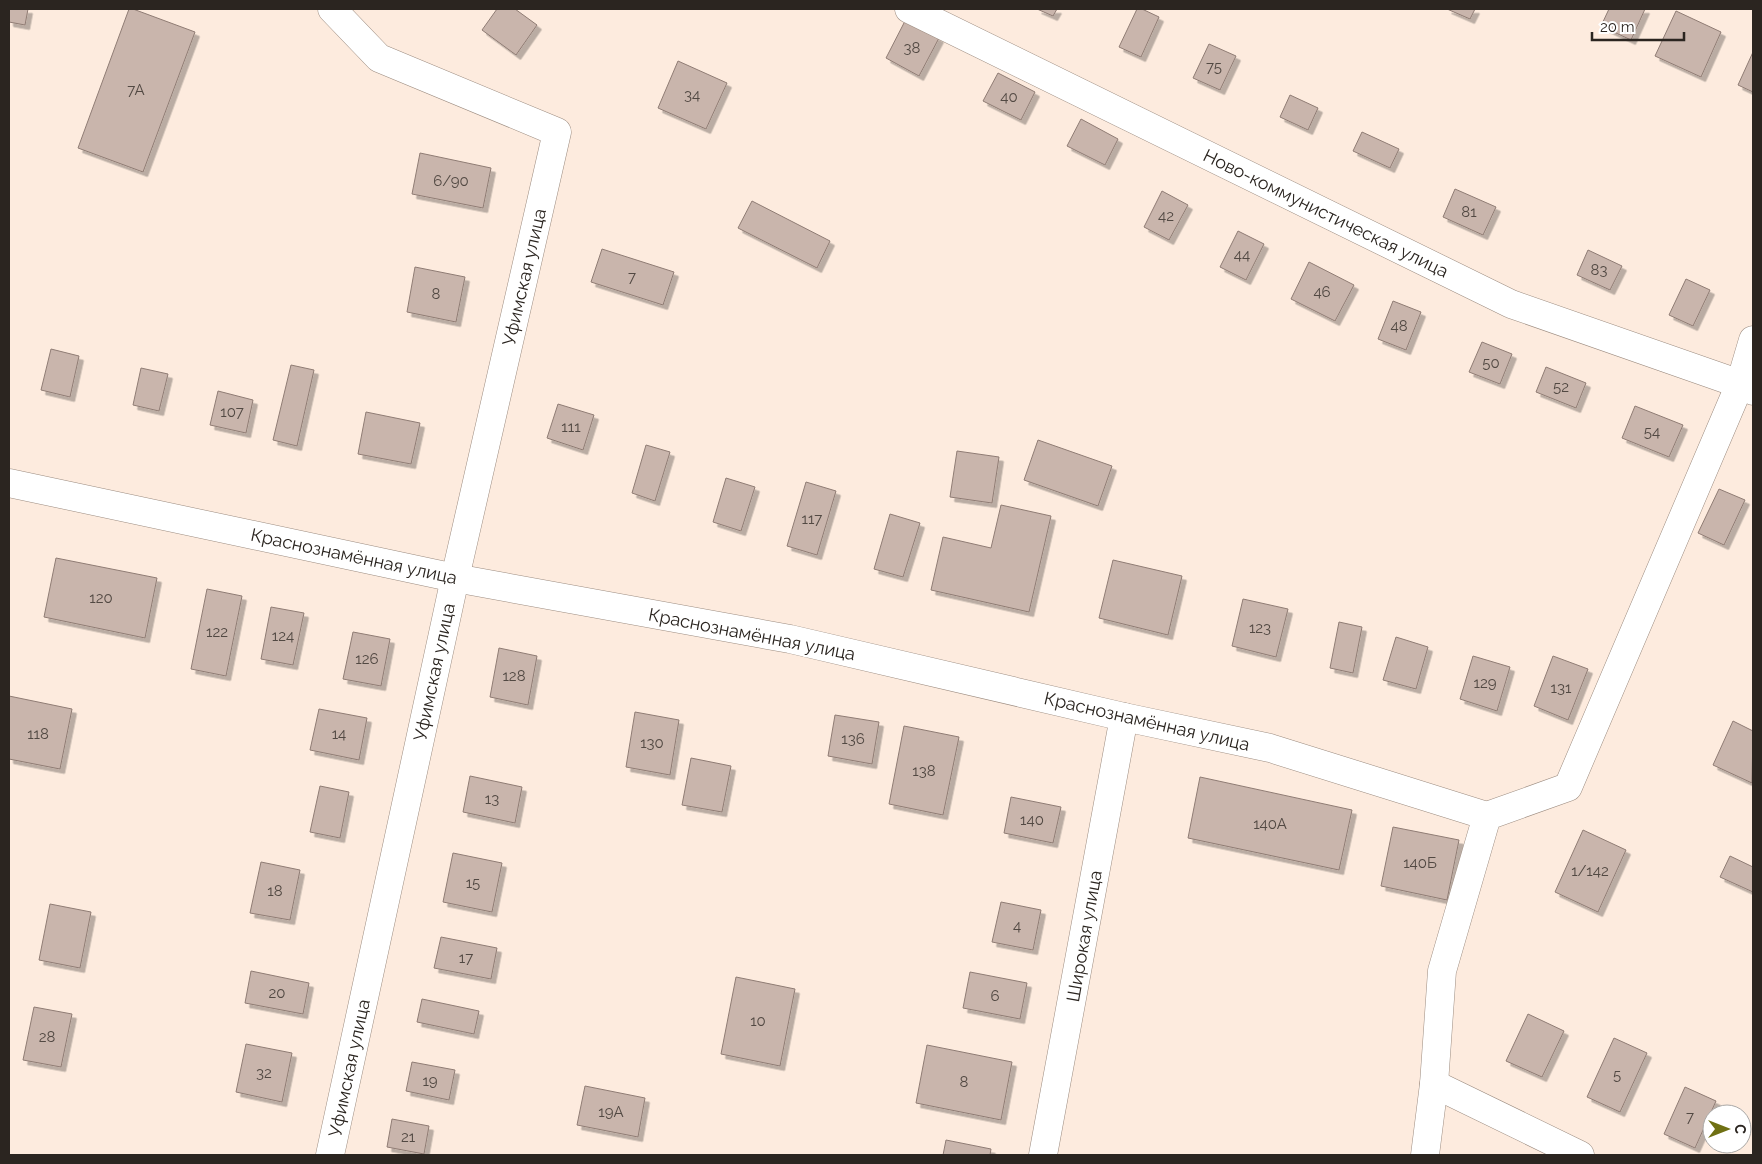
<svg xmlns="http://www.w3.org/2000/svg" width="1762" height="1164" font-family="Raleway,sans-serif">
  <defs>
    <filter id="shadow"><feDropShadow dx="4.5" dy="4.5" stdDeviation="0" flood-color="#0004"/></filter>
  </defs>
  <rect width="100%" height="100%" fill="#fdebde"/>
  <!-- building -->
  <g fill="#c9b5ac" stroke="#8f7c74" filter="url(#shadow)">
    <path d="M 9,9 L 28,9 L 25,25 L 9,22 Z"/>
    <path d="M 129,9 L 133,9 L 195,32 L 143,172 L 78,148 Z"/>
    <path d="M 497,9 L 515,9 L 537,25 L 516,55 L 482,30 Z"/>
    <path d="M 1037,9 L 1057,9 L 1053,16 Z"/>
    <path d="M 1137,9 L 1142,9 L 1159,17 L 1141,57 L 1119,47 Z"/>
    <path d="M 1447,9 L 1475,9 L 1470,19 Z"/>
    <path d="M 1609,9 L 1645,9 L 1631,40 L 1601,26 Z"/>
    <path d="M 1676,11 L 1721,32 L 1701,77 L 1655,56 Z"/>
    <path d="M 905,21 L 939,38 L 919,76 L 886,58 Z"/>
    <path d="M 1209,44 L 1236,56 L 1220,90 L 1193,78 Z"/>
    <path d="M 1753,52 L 1753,92 L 1738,85 Z"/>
    <path d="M 678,61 L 727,83 L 706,129 L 658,108 Z"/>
    <path d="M 998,73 L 1035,92 L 1021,120 L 983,101 Z"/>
    <path d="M 1290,95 L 1318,108 L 1308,130 L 1280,117 Z"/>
    <path d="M 1081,119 L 1118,139 L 1105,165 L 1067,146 Z"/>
    <path d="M 1362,132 L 1399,149 L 1390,168 L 1353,151 Z"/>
    <path d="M 420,153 L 491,168 L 483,208 L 412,194 Z"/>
    <path d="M 1455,189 L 1496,207 L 1483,235 L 1443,217 Z"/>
    <path d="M 1162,191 L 1188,205 L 1169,240 L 1144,227 Z"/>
    <path d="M 752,201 L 830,241 L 817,268 L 738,228 Z"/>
    <path d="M 1238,231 L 1264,244 L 1246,280 L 1220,267 Z"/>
    <path d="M 602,249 L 674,272 L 663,305 L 591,282 Z"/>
    <path d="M 1588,250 L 1622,266 L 1610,290 L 1577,275 Z"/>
    <path d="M 1309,262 L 1354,285 L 1335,321 L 1291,299 Z"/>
    <path d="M 415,267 L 465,277 L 456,322 L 407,312 Z"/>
    <path d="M 1686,279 L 1710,290 L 1693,326 L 1669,315 Z"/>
    <path d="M 1393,301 L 1421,312 L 1406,350 L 1378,339 Z"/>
    <path d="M 1482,342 L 1512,354 L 1500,384 L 1469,372 Z"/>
    <path d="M 51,349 L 79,356 L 70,397 L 41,390 Z"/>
    <path d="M 291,365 L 314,370 L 297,446 L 273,440 Z"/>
    <path d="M 1546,367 L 1586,383 L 1576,408 L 1536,392 Z"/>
    <path d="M 141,368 L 168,374 L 159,411 L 133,405 Z"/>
    <path d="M 218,391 L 253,400 L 246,433 L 210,425 Z"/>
    <path d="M 558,404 L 594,415 L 583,450 L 547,438 Z"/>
    <path d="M 1635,406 L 1683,425 L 1669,457 L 1622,438 Z"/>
    <path d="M 366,412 L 420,423 L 411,464 L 358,454 Z"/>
    <path d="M 1038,440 L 1112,466 L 1098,506 L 1024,480 Z"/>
    <path d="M 646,445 L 670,452 L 655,501 L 632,493 Z"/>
    <path d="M 957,451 L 999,457 L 992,503 L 950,497 Z"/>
    <path d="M 726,478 L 755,487 L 741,531 L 713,522 Z"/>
    <path d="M 806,482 L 836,491 L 817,555 L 787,546 Z"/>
    <path d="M 1719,489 L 1745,500 L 1724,545 L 1698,533 Z"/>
    <path d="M 1001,505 L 1051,516 L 1029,612 L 931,590 L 943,537 L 991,548 Z"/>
    <path d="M 890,514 L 920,523 L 903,577 L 874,569 Z"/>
    <path d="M 56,558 L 157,578 L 145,638 L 44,617 Z"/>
    <path d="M 1113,560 L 1182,576 L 1168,635 L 1099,618 Z"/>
    <path d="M 207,589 L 242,596 L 226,676 L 191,669 Z"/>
    <path d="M 1243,599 L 1288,609 L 1276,657 L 1232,646 Z"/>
    <path d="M 271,607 L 304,613 L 293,665 L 261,659 Z"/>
    <path d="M 1339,622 L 1362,627 L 1353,673 L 1330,668 Z"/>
    <path d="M 353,632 L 390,639 L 381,686 L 343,679 Z"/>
    <path d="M 1396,637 L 1428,647 L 1416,689 L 1383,680 Z"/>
    <path d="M 499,648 L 537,656 L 528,705 L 490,697 Z"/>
    <path d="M 1473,656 L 1510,667 L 1497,711 L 1460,699 Z"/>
    <path d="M 1553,656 L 1588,669 L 1568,720 L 1534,706 Z"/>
    <path d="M 9,696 L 72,709 L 60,769 L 9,759 Z"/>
    <path d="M 319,709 L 367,718 L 359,760 L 310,750 Z"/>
    <path d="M 635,712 L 679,720 L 670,775 L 626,767 Z"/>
    <path d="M 835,715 L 879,722 L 872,764 L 828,756 Z"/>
    <path d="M 1733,721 L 1753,731 L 1752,783 L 1713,765 Z"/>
    <path d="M 904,726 L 959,737 L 943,815 L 889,804 Z"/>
    <path d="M 691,758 L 731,766 L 722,812 L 682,805 Z"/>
    <path d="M 470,776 L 522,787 L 515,823 L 463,812 Z"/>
    <path d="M 1200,777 L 1352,810 L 1339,870 L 1188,838 Z"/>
    <path d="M 320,786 L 349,792 L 340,838 L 310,832 Z"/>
    <path d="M 1011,797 L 1061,807 L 1053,843 L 1004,833 Z"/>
    <path d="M 1393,827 L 1459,840 L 1447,900 L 1381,886 Z"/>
    <path d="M 1583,830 L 1626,850 L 1598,912 L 1555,892 Z"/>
    <path d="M 453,853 L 502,863 L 492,912 L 443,902 Z"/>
    <path d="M 1730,856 L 1753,867 L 1753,892 L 1720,877 Z"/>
    <path d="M 261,862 L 300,870 L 290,920 L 250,913 Z"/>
    <path d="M 1001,902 L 1041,910 L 1033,950 L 992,942 Z"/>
    <path d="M 50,904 L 91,912 L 80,968 L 39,960 Z"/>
    <path d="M 441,937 L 497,948 L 491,979 L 434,968 Z"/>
    <path d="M 251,971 L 309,983 L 303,1014 L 245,1003 Z"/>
    <path d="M 970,972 L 1027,983 L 1020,1019 L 963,1008 Z"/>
    <path d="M 736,977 L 795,989 L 780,1066 L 721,1054 Z"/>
    <path d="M 422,999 L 479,1011 L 474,1034 L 417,1022 Z"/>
    <path d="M 34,1007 L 72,1014 L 61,1067 L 23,1060 Z"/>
    <path d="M 1528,1014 L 1564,1031 L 1542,1077 L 1506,1061 Z"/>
    <path d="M 1614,1038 L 1647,1053 L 1620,1112 L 1587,1097 Z"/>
    <path d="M 246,1044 L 292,1053 L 282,1102 L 236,1092 Z"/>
    <path d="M 927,1045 L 1012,1062 L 1001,1120 L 916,1103 Z"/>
    <path d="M 412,1062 L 455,1070 L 449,1100 L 406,1091 Z"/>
    <path d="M 585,1086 L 645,1098 L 638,1137 L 577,1125 Z"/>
    <path d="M 1685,1087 L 1716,1101 L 1695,1148 L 1664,1134 Z"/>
    <path d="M 392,1119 L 429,1126 L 424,1154 L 387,1147 Z"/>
    <path d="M 946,1140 L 991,1149 L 990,1155 L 943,1155 Z"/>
  </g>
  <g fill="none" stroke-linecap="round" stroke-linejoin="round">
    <defs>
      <g id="street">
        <path d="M 909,9 L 1511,304 L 1740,384 L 1753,391"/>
        <path d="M 1434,1084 L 1580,1155"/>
        <path d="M 330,1155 L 455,578 L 557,132 L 379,58 L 332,9"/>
        <path d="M 1043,1155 L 1124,717"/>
        <path d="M 1425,1155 L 1434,1084 L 1442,971 L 1487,816 L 1568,787 L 1740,384 L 1753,340"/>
      </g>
      <path id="secondary" d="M 9,483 L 455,578 L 790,639 L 1124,717 L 1270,748 L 1487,816"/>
    </defs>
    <!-- street casing -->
    <use href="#street" stroke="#9c8c80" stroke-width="29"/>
    <!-- secondary casing -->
    <use href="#secondary" stroke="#9c8c80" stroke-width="29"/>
    <!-- street -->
    <use href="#street" stroke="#fff" stroke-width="28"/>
    <!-- secondary -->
    <use href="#secondary" stroke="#fff" stroke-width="28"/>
  </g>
  <g text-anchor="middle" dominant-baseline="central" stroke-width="4.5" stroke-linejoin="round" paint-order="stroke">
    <!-- number labels -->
    <g font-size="15" fill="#524943">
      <text x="912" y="48">38</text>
      <text x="1214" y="67">75</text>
      <text x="136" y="90">7А</text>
      <text x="692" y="95">34</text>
      <text x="1009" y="97">40</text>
      <text x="451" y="181">6/90</text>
      <text x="1469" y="212">81</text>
      <text x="1166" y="216">42</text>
      <text x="1242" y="255">44</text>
      <text x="1599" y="270">83</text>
      <text x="632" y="277">7</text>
      <text x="1322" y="292">46</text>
      <text x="436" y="294">8</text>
      <text x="1399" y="326">48</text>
      <text x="1491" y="363">50</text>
      <text x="1561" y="387">52</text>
      <text x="232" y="412">107</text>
      <text x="571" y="427">111</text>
      <text x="1652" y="432">54</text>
      <text x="812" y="519">117</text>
      <text x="101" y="598">120</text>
      <text x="1260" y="628">123</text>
      <text x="217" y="632">122</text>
      <text x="283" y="636">124</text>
      <text x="367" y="659">126</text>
      <text x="514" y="676">128</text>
      <text x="1485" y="683">129</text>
      <text x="1561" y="688">131</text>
      <text x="38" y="734">118</text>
      <text x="339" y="734">14</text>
      <text x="853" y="739">136</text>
      <text x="652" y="743">130</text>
      <text x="924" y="771">138</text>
      <text x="492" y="799">13</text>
      <text x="1032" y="820">140</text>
      <text x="1270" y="824">140А</text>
      <text x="1420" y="863">140Б</text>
      <text x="1590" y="871">1/142</text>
      <text x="473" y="883">15</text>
      <text x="275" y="891">18</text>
      <text x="1017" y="926">4</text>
      <text x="466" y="958">17</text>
      <text x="277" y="993">20</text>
      <text x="995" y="996">6</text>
      <text x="758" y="1021">10</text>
      <text x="47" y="1037">28</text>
      <text x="264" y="1073">32</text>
      <text x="1617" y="1075">5</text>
      <text x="430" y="1081">19</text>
      <text x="964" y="1082">8</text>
      <text x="611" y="1112">19А</text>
      <text x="1690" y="1117">7</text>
      <text x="408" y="1137">21</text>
    </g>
    <!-- street labels -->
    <g font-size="18" fill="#2b2520" stroke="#fff">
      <text transform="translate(1326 213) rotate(26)">Ново-коммунистическая улица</text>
      <text transform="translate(524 277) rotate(-77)">Уфимская улица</text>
      <text transform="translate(354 556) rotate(12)">Краснознамённая улица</text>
      <text transform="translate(752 634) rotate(11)">Краснознамённая улица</text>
      <text transform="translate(434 672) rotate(-78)">Уфимская улица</text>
      <text transform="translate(1147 721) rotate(13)">Краснознамённая улица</text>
      <text transform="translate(1084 936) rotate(-80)">Широкая улица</text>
      <text transform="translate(349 1068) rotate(-78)">Уфимская улица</text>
    </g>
  </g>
  <!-- border -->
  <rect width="1762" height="1164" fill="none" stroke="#2b2520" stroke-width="20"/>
  <!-- north arrow -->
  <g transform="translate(1727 1129) rotate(90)"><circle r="24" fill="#ffffff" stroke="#aaa8a6"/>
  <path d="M0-4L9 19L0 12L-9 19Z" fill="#6f7013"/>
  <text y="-8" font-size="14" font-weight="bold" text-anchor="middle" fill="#2b2520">С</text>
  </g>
  <!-- scale -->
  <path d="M1592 32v8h92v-8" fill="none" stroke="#2b2520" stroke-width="2.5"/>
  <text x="1600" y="32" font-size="15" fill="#2b2520" stroke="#ffffff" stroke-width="4" paint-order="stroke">20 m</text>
</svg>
